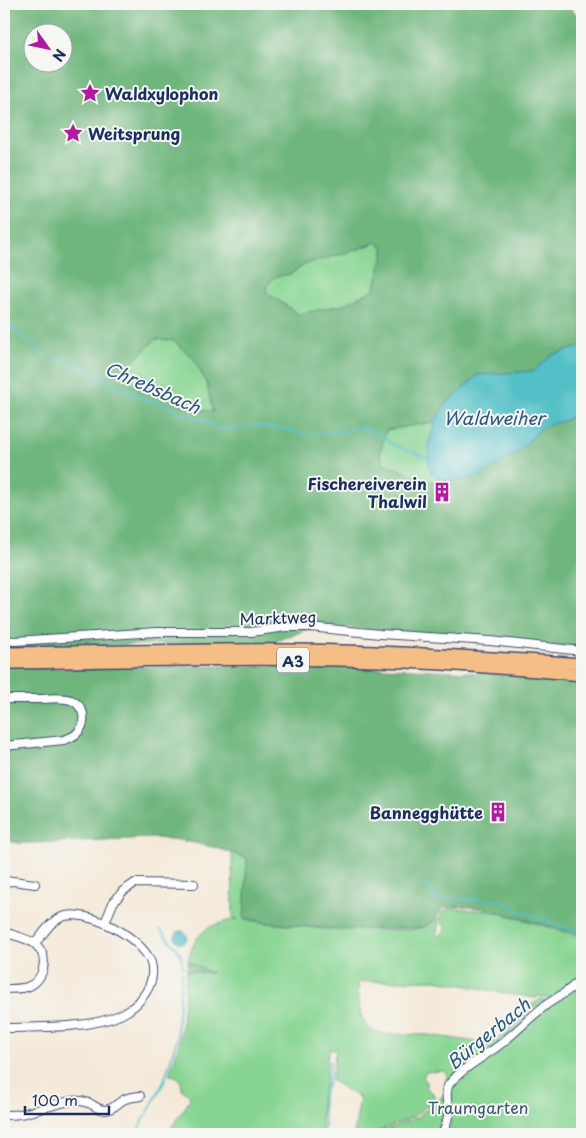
<svg xmlns="http://www.w3.org/2000/svg" width="586" height="1138" font-family="'Playpen Sans',sans-serif">
  <rect width="100%" height="100%" fill="#f6f6f2"/>
  <filter id="ink" filterUnits="userSpaceOnUse"><feTurbulence type="fractalNoise" baseFrequency=".02" numOctaves="2"/><feDisplacementMap in="SourceGraphic" scale="10" xChannelSelector="R" yChannelSelector="G"/><feConvolveMatrix kernelMatrix="1 2 1 2 8 2 1 2 1" color-interpolation-filters="sRGB"/></filter>
  <filter id="wash" filterUnits="userSpaceOnUse"><feTurbulence type="fractalNoise" baseFrequency=".0096" numOctaves="4" result="noise"/><feDisplacementMap in="SourceGraphic" scale="20" xChannelSelector="R" yChannelSelector="G"/><feGaussianBlur stdDeviation="1.12" result="paint"/><feColorMatrix in="noise" values="0 0 0 0 0 0 0 0 0 0 0 0 0 0 0 0 0 1.4 0 .05"/><feComposite in="paint" operator="in"/></filter>
  <g filter="url(#wash)">
    <rect width="100%" height="100%" fill="#f4e9d8"/>
    <!-- green -->
    <g fill="#88d593" stroke="#528278">
      <path d="M 377,242 L 384,248 L 384,255 L 374,289 L 343,305 L 298,314 L 266,292 L 267,286 L 274,277 L 290,274 L 306,264 L 359,249 Z"/>
      <path d="M 156,339 L 174,341 L 194,359 L 207,384 L 213,413 L 180,404 L 171,392 L 142,392 L 128,380 L 126,368 Z"/>
      <path d="M 435,422 L 429,442 L 438,477 L 446,481 L 430,482 L 385,464 L 380,454 L 386,430 Z"/>
      <path d="M 232,853 L 247,858 L 244,919 L 266,923 L 334,930 L 409,930 L 426,927 L 438,918 C 439,923 438,930 436,935 L 439,937 L 445,929 L 444,925 L 441,923 L 440,917 L 441,913 L 444,910 L 454,908 L 496,912 L 582,937 L 582,1134 L 474,1134 L 448,1130 L 451,1122 L 447,1093 L 450,1084 L 551,1001 L 547,998 L 538,996 L 537,998 L 508,994 L 463,985 L 435,980 L 358,982 L 359,1005 L 361,1014 L 365,1024 L 370,1029 L 377,1032 L 385,1034 L 429,1035 L 478,1042 L 489,1042 L 501,1037 L 518,1019 L 526,1007 L 542,999 L 546,1001 L 539,1006 L 532,1007 L 526,1013 L 525,1018 L 508,1035 L 446,1084 L 447,1074 L 443,1071 L 426,1072 L 423,1077 L 426,1082 L 426,1088 L 433,1093 L 435,1099 L 413,1117 L 371,1134 L 354,1134 L 360,1098 L 332,1081 L 334,1061 L 336,1051 L 330,1049 L 327,1058 L 327,1077 L 321,1099 L 322,1134 L 167,1134 L 190,1100 L 189,1095 L 182,1090 C 182,1080 179,1076 169,1075 L 179,1045 L 181,1033 L 187,969 L 188,971 L 211,973 L 188,961 C 195,930 210,924 238,919 L 233,918 Z"/>
      <path d="M 443,1096 L 447,1100 L 442,1130 L 438,1134 L 376,1134 L 416,1118 Z"/>
    </g>
    <!-- forest -->
    <g fill="#6eb67d" stroke="#44726e" fill-rule="evenodd">
      <path d="M 4,4 L 567,4 L 574,12 L 582,19 L 582,346 L 552,355 L 534,371 L 478,375 L 444,406 L 435,422 L 386,430 L 380,454 L 385,464 L 430,482 L 464,480 L 520,450 L 543,426 L 566,420 L 580,410 L 582,410 L 582,648 L 319,625 L 274,642 L 199,644 L 106,645 L 35,647 L 35,669 C 161,666 286,664 412,669 C 469,671 525,677 582,681 L 582,935 C 568,931 555,928 541,924 C 510,915 474,902 442,908 C 436,920 429,926 417,928 L 335,929 L 263,922 L 244,918 L 247,858 L 217,848 L 185,841 L 171,839 L 152,838 L 34,843 L 18,843 L 4,840 ZM 32,32 L 62,32 L 62,62 L 32,62 ZM 376,242 L 384,248 L 384,255 L 374,289 L 343,305 L 298,314 L 266,292 L 267,286 L 274,277 L 290,274 L 306,264 L 359,249 ZM 156,339 L 174,341 L 194,359 L 207,384 L 213,412 L 180,404 L 171,392 L 142,392 L 128,380 L 126,368 Z"/>
      <path d="M 188,961 L 212,973 L 188,971 L 187,969 Z"/>
    </g>
    <!-- water -->
    <g fill="#52c0c7" stroke="#367892">
      <path d="M 582,346 L 582,410 L 580,410 L 566,420 L 543,426 L 520,450 L 482,475 L 464,480 L 446,481 L 438,477 L 431,472 L 429,465 L 429,442 L 435,422 L 444,406 L 478,375 L 534,371 L 552,355 Z"/>
      <circle cx="181" cy="937" r="6"/>
    </g>
    <g fill="none" stroke-linecap="round" stroke-linejoin="round">
      <!-- stream -->
      <g stroke="#52c0c7" stroke-width="2">
        <path d="M 580,19 L 582,20"/>
        <path d="M 4,321 L 7,323 L 45,356"/>
        <path d="M 54,359 L 71,362 L 148,401 L 158,402 L 174,408 L 182,415 L 191,416 L 211,423 L 219,429 L 244,428"/>
        <path d="M 250,424 L 308,434"/>
        <path d="M 316,434 L 337,431 L 347,432 L 358,427 L 377,434 L 385,437 L 390,443 L 407,451 L 412,451 L 429,459 L 431,458"/>
        <path d="M 426,883 L 437,900 L 469,899 L 501,900 L 515,909 L 547,920 L 551,924 L 582,932"/>
        <path d="M 160,929 L 181,954 L 183,968"/>
        <path d="M 136,1134 L 164,1082 L 178,1036 L 177,1027 L 182,972"/>
        <path d="M 323,1134 L 325,1125 L 323,1111 L 323,1095 L 330,1078 L 330,1061"/>
      </g>
    </g>
  </g>
  <g filter="url(#ink)">
    <g fill="none" stroke-linecap="round" stroke-linejoin="round">
      <defs>
        <g id="minor">
          <path d="M 4,640 L 15,641 L 157,632 L 251,632 L 286,627 L 309,627 L 380,634 L 490,641 L 582,651"/>
          <path d="M 4,699 C 17,699 30,699 43,699 C 52,698 62,697 71,700 C 80,704 85,713 83,722 C 81,733 73,737 64,740 L 4,746"/>
          <path d="M 4,882 L 13,881 L 35,884"/>
          <path d="M 105,923 L 113,903 L 123,891 L 135,883 L 194,884"/>
          <path d="M 4,932 C 14,936 29,938 36,945 C 50,957 44,981 27,987 C 20,989 11,989 4,989"/>
          <path d="M 4,1028 C 38,1027 89,1029 120,1015 C 131,1010 140,1002 146,992 C 151,984 154,974 151,963 C 143,938 88,908 62,917 C 49,922 44,934 35,943"/>
          <path d="M 4,1115 C 30,1116 48,1104 72,1101 C 79,1100 85,1101 91,1104 C 96,1107 100,1110 105,1110 C 113,1110 118,1102 125,1099 C 130,1097 135,1097 140,1096"/>
          <path d="M 442,1134 C 445,1128 447,1123 448,1116 C 449,1106 443,1091 450,1083 C 464,1066 485,1057 502,1043 C 517,1031 530,1017 546,1005 C 559,996 572,990 582,977"/>
        </g>
        <g id="highway">
          <path d="M 4,653 C 101,652 198,649 295,650 C 391,651 487,657 582,664"/>
          <path d="M 4,663 C 129,661 254,657 378,661 C 446,663 514,669 582,675"/>
        </g>
      </defs>
      <!-- minor casing -->
      <use href="#minor" stroke="#3c4b70" stroke-width="10"/>
      <!-- highway casing -->
      <use href="#highway" stroke="#3c4b70" stroke-width="14"/>
      <!-- minor -->
      <use href="#minor" stroke="#fff" stroke-width="8"/>
      <!-- highway -->
      <use href="#highway" stroke="#f6be87" stroke-width="11"/>
    </g>
  </g>
  <!-- icons -->
  <defs>
    <symbol id="sight-bare" viewBox="-9 -9 18 18"><path d="M0-6L1.8-2.2L6-1.7L2.9 1.2L3.7 5.4L0 3.3L-3.7 5.4L-2.9 1.2L-6-1.7L-1.8-2.2Z" fill="#b5179e" stroke="#f6f6f2" stroke-width="2.5" paint-order="stroke"/></symbol>
    <symbol id="building-bare" viewBox="-9 -9 18 18"><path d="M-4-6H4V6H1V3H-1V6H-4ZM-2.5-4.3h1.7v1.8h-1.7ZM.8-4.3h1.7v1.8H.8ZM-2.5-1h1.7V.8h-1.7ZM.8-1h1.7V.8H.8Z" fill="#b5179e" stroke="#f6f6f2" stroke-width="2.5" paint-order="stroke"/></symbol>
  </defs>
  <g fill-rule="evenodd">
    <use href="#sight-bare" x="76" y="79" width="28" height="28"/>
    <use href="#sight-bare" x="59" y="119" width="28" height="28"/>
    <use href="#building-bare" x="428" y="478" width="28" height="28"/>
    <use href="#building-bare" x="484" y="798" width="28" height="28"/>
  </g>
  <g text-anchor="middle" dominant-baseline="central" stroke-width="4" stroke-linejoin="round" paint-order="stroke">
    <!-- shield labels -->
    <rect fill="#f6f6f2" stroke="#5d6b8a" stroke-width="1" x="277" y="647.5" width="32" height="25" rx="4"/>
    <g font-size="15" font-weight="bold" fill="#1b2f5e">
      <text x="293" y="660">A3</text>
    </g>
    <!-- poi labels -->
    <g font-size="16" font-weight="bold" fill="#1b2f5e" stroke="#f6f6f2" text-anchor="start">
      <text x="105" y="93">Waldxylophon</text>
      <text x="88" y="133">Weitsprung</text>
      <text x="427" y="483" text-anchor="end">Fischereiverein<tspan x="427" dy="18">Thalwil</tspan></text>
      <text x="483" y="812" text-anchor="end">Bannegghütte</text>
    </g>
    <!-- street labels -->
    <g font-size="16" fill="#1b2f5e" stroke="#f6f6f2">
      <text transform="translate(278 617) rotate(-2)">Marktweg</text>
    </g>
    <!-- park labels -->
    <g font-size="16" fill="#36586b" stroke="#f6f6f2">
      <text x="478" y="1107">Traumgarten</text>
    </g>
    <!-- water labels -->
    <g font-size="18" font-style="italic" fill="#2c5a7e" stroke="#f6f6f2">
      <text transform="translate(153 387) rotate(24)">Chrebsbach</text>
      <text x="494" y="417">Waldweiher</text>
      <text transform="translate(488 1033) rotate(-39)">Bürgerbach</text>
    </g>
  </g>
  <!-- margin -->
  <rect width="586" height="1138" fill="none" stroke="#f6f6f2" stroke-width="20"/>
  <!-- north arrow -->
  <g transform="translate(48 48) rotate(123)"><circle r="24" fill="#f6f6f2" stroke="#9ea6b7"/>
  <path d="M0-4L9 19L0 12L-9 19Z" fill="#b5179e"/>
  <text y="-8" font-size="14" font-weight="bold" text-anchor="middle" fill="#1b2f5e">N</text>
  </g>
  <!-- scale -->
  <path d="M25 1106v8h84v-8" fill="none" stroke="#1b2f5e" stroke-width="2.5"/>
  <text x="32" y="1106" font-size="15" fill="#1b2f5e" stroke="#f6f6f2" stroke-width="4" paint-order="stroke">100 m</text>
</svg>
